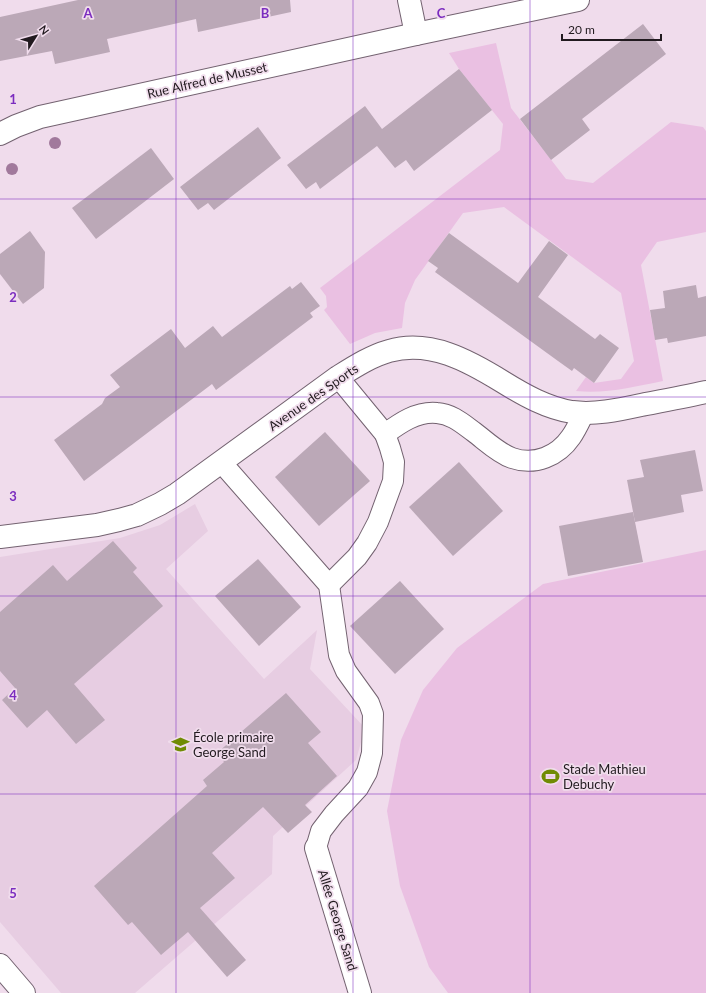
<svg xmlns="http://www.w3.org/2000/svg" width="706" height="993" font-family="Lato,sans-serif">
  <rect width="100%" height="100%" fill="#f0dcec"/>
  <!-- built -->
  <path fill="#e7cde2" d="M 195,504 L 208,531 L 166,569 L 264,679 L 317,630 L 310,669 L 365,728 L 356,760 L 273,836 L 272,874 L 135,993 L 61,993 L 0,922 L 0,557 L 120,538 L 160,525 Z"/>
  <!-- green -->
  <g fill="#eac0e2">
    <path d="M 496,43 L 511,108 L 566,179 L 593,183 L 671,122 L 703,127 L 706,131 L 706,232 L 657,242 L 641,265 L 663,381 C 633,387 606,394 576,391 L 586,377 L 594,383 L 621,379 L 634,361 L 621,293 L 504,207 L 463,213 L 415,280 L 405,303 L 402,328 L 375,333 L 350,344 L 324,310 L 327,307 L 326,296 L 320,288 L 500,150 L 503,124 L 459,69 L 449,53 Z"/>
    <path d="M 706,550 L 706,993 L 448,993 L 429,967 L 400,886 L 387,811 L 401,740 L 423,690 L 457,648 L 543,584 Z"/>
  </g>
  <!-- building -->
  <g fill="#bba8b7">
    <path d="M 78,0 L 290,0 L 291,12 L 198,32 L 196,19 L 107,39 L 110,52 L 55,64 L 52,51 L 0,61 L 0,17 Z"/>
    <path d="M 643,24 L 666,54 L 582,119 L 590,130 L 551,160 L 520,119 Z"/>
    <path d="M 459,69 L 492,110 L 414,171 L 406,160 L 395,168 L 377,146 L 320,189 L 316,182 L 306,189 L 287,165 L 365,106 L 382,129 Z"/>
    <path d="M 258,127 L 281,158 L 214,210 L 208,203 L 198,210 L 180,187 Z"/>
    <path d="M 151,148 L 174,179 L 96,239 L 72,208 Z"/>
    <path d="M 30,231 L 45,252 L 44,288 L 23,304 L 0,274 L 0,254 Z"/>
    <path d="M 449,233 L 518,283 L 549,241 L 568,255 L 538,297 L 595,339 L 600,334 L 619,348 L 594,383 L 574,368 L 572,371 L 558,361 L 435,272 L 438,268 L 428,261 Z"/>
    <path d="M 301,282 L 320,306 L 310,313 L 313,317 L 216,390 L 212,384 L 84,481 L 54,440 L 102,404 L 105,398 L 120,387 L 110,375 L 171,329 L 185,348 L 213,326 L 222,337 L 290,286 L 292,289 Z"/>
    <path d="M 696,285 L 698,298 L 706,296 L 706,336 L 668,343 L 667,338 L 655,340 L 650,310 L 665,308 L 663,291 Z"/>
    <path d="M 325,432 L 370,481 L 319,526 L 275,477 Z"/>
    <path d="M 695,450 L 703,491 L 681,495 L 684,512 L 635,522 L 627,480 L 644,477 L 640,460 Z"/>
    <path d="M 459,462 L 503,511 L 453,556 L 409,507 Z"/>
    <path d="M 633,512 L 643,562 L 568,576 L 559,526 Z"/>
    <path d="M 113,541 L 137,568 L 133,572 L 163,606 L 74,684 L 105,720 L 76,744 L 47,710 L 27,728 L 2,700 L 15,688 L 0,671 L 0,612 L 53,565 L 67,581 Z"/>
    <path d="M 258,559 L 301,607 L 259,646 L 215,596 Z"/>
    <path d="M 400,581 L 444,629 L 395,674 L 350,626 Z"/>
    <path d="M 286,693 L 321,732 L 308,743 L 337,776 L 305,805 L 312,812 L 288,833 L 263,807 L 212,853 L 235,878 L 200,908 L 246,960 L 227,977 L 188,932 L 161,955 L 132,922 L 128,925 L 94,886 L 207,786 L 203,780 L 224,762 L 217,753 Z"/>
  </g>
  <g fill="none" stroke-linecap="round" stroke-linejoin="round">
    <defs>
      <g id="service">
        <path d="M 338,377 L 385,434 C 400,423 417,411 437,413 C 452,414 463,424 474,432 C 486,441 498,453 512,458 C 535,466 558,456 571,437 C 576,430 580,421 584,413"/>
        <path d="M 221,462 L 329,585 L 339,655 L 346,671 L 369,703 L 373,714 L 372,753 L 367,772 L 358,788 L 334,814 L 321,831 L 316,848"/>
        <path d="M 329,585 L 357,557 L 367,543 L 378,522 L 393,481 L 394,462 L 390,448 L 385,434"/>
      </g>
      <g id="minor">
        <path d="M 409,0 L 416,34"/>
        <path d="M 0,134 L 16,126 L 40,117 L 416,34 L 578,0"/>
        <path d="M 0,537 L 97,525 L 119,520 L 137,515 L 160,504 L 177,494 L 338,377 C 354,367 371,356 389,351 C 430,339 469,361 503,382 C 524,395 547,408 572,412 C 594,415 618,410 641,405 C 662,401 684,397 706,392"/>
        <path d="M 316,848 L 360,993"/>
        <path d="M 0,965 L 24,993"/>
      </g>
    </defs>
    <!-- service casing -->
    <use href="#service" stroke="#736270" stroke-width="22"/>
    <!-- minor casing -->
    <use href="#minor" stroke="#736270" stroke-width="24"/>
    <!-- service -->
    <use href="#service" stroke="#fff" stroke-width="20"/>
    <!-- minor -->
    <use href="#minor" stroke="#fff" stroke-width="22"/>
  </g>
  <!-- trees -->
  <g fill="#a1799c">
    <circle cx="55" cy="143" r="6"/>
    <circle cx="12" cy="169" r="6"/>
  </g>
  <!-- grid -->
  <path fill="none" stroke="#7b2cbf" stroke-width="1" stroke-opacity="0.55" d="M 176,0 L 176,993M 353,0 L 353,993M 530,0 L 530,993M 0,199 L 706,199M 0,397 L 706,397M 0,596 L 706,596M 0,794 L 706,794"/>
  <!-- icons -->
  <defs>
    <symbol id="school-bare" viewBox="-9 -9 18 18"><path d="M0-5L7-2L0 1L-7-2ZM-4 1L0 2.5L4 1V4Q0 6-4 4Z" fill="#708b04" stroke="#f0dcec" stroke-width="2.5" paint-order="stroke"/></symbol>
    <symbol id="stadium-bare" viewBox="-9 -9 18 18"><path d="M0-5a6.5 5 0 1 0 0 10a6.5 5 0 1 0 0-10ZM-3.5-1.8h7v3.6h-7Z" fill="#708b04" stroke="#f0dcec" stroke-width="2.5" paint-order="stroke"/></symbol>
  </defs>
  <g fill-rule="evenodd">
    <use href="#school-bare" x="168" y="732" width="25" height="25"/>
    <use href="#stadium-bare" x="538" y="764" width="25" height="25"/>
  </g>
  <g text-anchor="middle" dominant-baseline="central" stroke-width="3.5" stroke-linejoin="round" paint-order="stroke">
    <!-- street labels -->
    <g font-size="13" fill="#211a1f" stroke="#f0dcec">
      <text transform="translate(207 80) rotate(-13)">Rue Alfred de Musset</text>
      <text transform="translate(313 397) rotate(-35)">Avenue des Sports</text>
      <text transform="translate(338 920) rotate(73)">Allée George Sand</text>
    </g>
    <!-- poi labels -->
    <g font-size="13" fill="#211a1f" stroke="#f0dcec" text-anchor="start">
      <text x="193" y="737">École primaire<tspan x="193" dy="15">George Sand</tspan></text>
      <text x="563" y="769">Stade Mathieu<tspan x="563" dy="15">Debuchy</tspan></text>
    </g>
  </g>
  <g font-size="13" text-anchor="middle" font-weight="bold" fill="#7b2cbf" stroke="#f0dcec" stroke-width="3.5" stroke-linejoin="round" paint-order="stroke">
    <text x="88" y="18">A</text>
    <text x="265" y="18">B</text>
    <text x="441" y="18">C</text>
    <text x="13" y="104">1</text>
    <text x="13" y="302">2</text>
    <text x="13" y="501">3</text>
    <text x="13" y="700">4</text>
    <text x="13" y="898">5</text>
  </g>
  <!-- north arrow -->
  <g transform="translate(36 36) rotate(53)" stroke="#f0dcec" stroke-width="3" paint-order="stroke">
  <path d="M0-3L7 15L0 10L-7 15Z" fill="#211a1f"/>
  <text y="-6" font-size="11" font-weight="bold" text-anchor="middle" fill="#211a1f">N</text>
  </g>
  <!-- scale -->
  <path d="M562 34v6h99v-6" fill="none" stroke="#211a1f" stroke-width="2"/>
  <text x="568" y="34" font-size="12" fill="#211a1f" stroke="#f0dcec" stroke-width="3" paint-order="stroke">20 m</text>
</svg>
